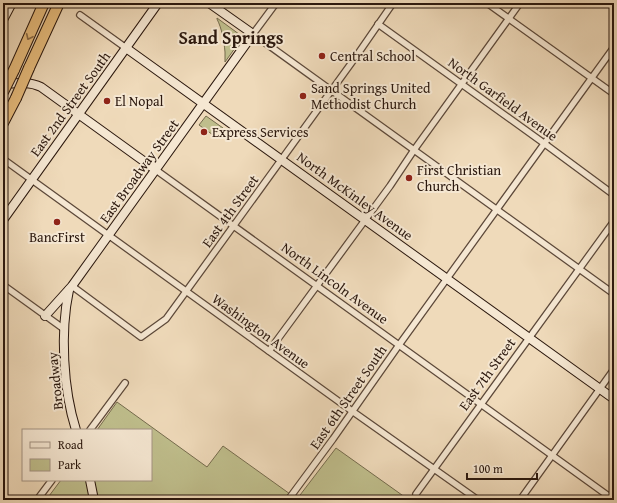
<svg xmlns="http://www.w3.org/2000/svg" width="617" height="503" font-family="'Gentium Book Plus',serif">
  <rect width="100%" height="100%" fill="#efdaba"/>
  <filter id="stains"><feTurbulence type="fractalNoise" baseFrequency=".005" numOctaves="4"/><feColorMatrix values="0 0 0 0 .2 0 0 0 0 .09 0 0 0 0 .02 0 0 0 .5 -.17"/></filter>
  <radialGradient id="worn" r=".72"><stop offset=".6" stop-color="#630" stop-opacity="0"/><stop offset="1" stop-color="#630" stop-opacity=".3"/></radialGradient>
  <!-- green -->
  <g fill="#bfbe8c" stroke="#756b4d">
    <path d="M 217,18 L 243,37 L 225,62 C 225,59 225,55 225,52 C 224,41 222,29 217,19 Z"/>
    <path d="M 206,116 L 223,128 L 216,137 L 199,125 Z"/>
    <path d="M 117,402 L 207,467 L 223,446 L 297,499 L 336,448 L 409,500 L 228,500 L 225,498 L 201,499 L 200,500 L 46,500 L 61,480 L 151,480 L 151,430 L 97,430 Z"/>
  </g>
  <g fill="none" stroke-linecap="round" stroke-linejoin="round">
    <defs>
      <g id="street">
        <path d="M 276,3 L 253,34 L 614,294"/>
        <path d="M 487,3 L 614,94"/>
        <path d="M 80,15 L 126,48"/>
        <path d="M 378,24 L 545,144 L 614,195"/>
        <path d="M 3,159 L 352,411 L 478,500"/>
        <path d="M 156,170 L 614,500"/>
        <path d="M 3,285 L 64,329"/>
        <path d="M 72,286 L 141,337 L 166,319 L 190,286 L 355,58 L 393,3"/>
        <path d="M 269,351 L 390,186 L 414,150 L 520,3"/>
        <path d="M 90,430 L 125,383"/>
        <path d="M 416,494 L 614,221"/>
        <path d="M 37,500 L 52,480"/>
        <path d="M 288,500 L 333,439 L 399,345 L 614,47"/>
        <path d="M 520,500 L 614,369"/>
      </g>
      <g id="secondary">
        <path d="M 3,20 L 12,3"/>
        <path d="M 126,48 L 614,399"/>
        <path d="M 3,84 C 16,83 29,81 41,87 L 156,170"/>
        <path d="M 3,220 L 158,3"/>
        <path d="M 69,290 C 60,332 63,389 76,430"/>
        <path d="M 45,316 L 72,286 L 253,34 L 209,3"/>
        <path d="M 90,480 L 94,500"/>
      </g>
      <g id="highway">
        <path d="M 29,68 L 59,3"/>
        <path d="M 14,70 L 44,3"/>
        <path d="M 3,123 L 16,98"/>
      </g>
    </defs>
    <!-- street casing -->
    <use href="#street" stroke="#5c4839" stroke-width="8"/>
    <!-- secondary casing -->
    <use href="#secondary" stroke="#2b180e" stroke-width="10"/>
    <!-- highway casing -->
    <use href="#highway" stroke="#2b180e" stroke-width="12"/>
    <!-- street -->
    <use href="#street" stroke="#f5e7d2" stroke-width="5.5"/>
    <!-- secondary -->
    <use href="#secondary" stroke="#f5e7d2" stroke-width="8"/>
    <!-- highway -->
    <use href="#highway" stroke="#e8bd7d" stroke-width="10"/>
    <defs>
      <g id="highway-bridge">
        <path d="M 3,92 L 14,70"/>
        <path d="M 16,98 L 29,68"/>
      </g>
    </defs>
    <!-- highway-bridge casing -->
    <use href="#highway-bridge" stroke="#2b180e" stroke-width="12" stroke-linecap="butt"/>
    <!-- highway-bridge -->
    <use href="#highway-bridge" stroke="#e8bd7d" stroke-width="10"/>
  </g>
  <!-- one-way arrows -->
  <defs><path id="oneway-chevron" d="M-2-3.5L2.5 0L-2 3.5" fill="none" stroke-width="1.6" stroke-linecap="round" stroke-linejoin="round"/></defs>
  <use stroke="#8a6a46" href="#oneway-chevron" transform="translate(29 37) rotate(115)"/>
  <!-- markers -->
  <g fill="#8f2418" stroke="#f5e7d2" stroke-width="1.5">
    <circle cx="322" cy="56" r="4"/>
    <circle cx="303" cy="96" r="4"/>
    <circle cx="107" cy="101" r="4"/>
    <circle cx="204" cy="132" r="4"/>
    <circle cx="409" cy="178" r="4"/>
    <circle cx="57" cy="222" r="4"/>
  </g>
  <g text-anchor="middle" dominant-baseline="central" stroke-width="4" stroke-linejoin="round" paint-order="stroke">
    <!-- poi labels -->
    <g font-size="14" fill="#2b180e" stroke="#f5e7d2" text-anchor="start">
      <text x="330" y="56">Central School</text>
      <text x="311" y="88">Sand Springs United<tspan x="311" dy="16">Methodist Church</tspan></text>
      <text x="115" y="101">El Nopal</text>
      <text x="212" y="132">Express Services</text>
      <text x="417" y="170">First Christian<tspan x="417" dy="16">Church</tspan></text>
      <text x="57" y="237" text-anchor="middle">BancFirst</text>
    </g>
    <!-- street labels -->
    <g font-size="14" fill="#2b180e" stroke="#f5e7d2">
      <text transform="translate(503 99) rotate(36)">North Garfield Avenue</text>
      <text transform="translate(70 104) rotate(-54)">East 2nd Street South</text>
      <text transform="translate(139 171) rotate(-54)">East Broadway Street</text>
      <text transform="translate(355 196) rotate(36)">North McKinley Avenue</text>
      <text transform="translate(230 211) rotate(-54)">East 4th Street</text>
      <text transform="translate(335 283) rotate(36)">North Lincoln Avenue</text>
      <text transform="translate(261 331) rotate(36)">Washington Avenue</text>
      <text transform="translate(487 374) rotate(-54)">East 7th Street</text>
      <text transform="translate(55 381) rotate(-96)">Broadway</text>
      <text transform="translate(348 397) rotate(-55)">East 6th Street South</text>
    </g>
    <!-- district labels -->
    <g font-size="18" font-weight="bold" fill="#2b180e" stroke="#f5e7d2">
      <text x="231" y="37">Sand Springs</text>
    </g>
  </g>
  <!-- margin -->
  <rect width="617" height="503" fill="none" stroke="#efdaba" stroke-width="16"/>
  <rect x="4" y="4" width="609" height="495" fill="none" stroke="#2b180e" stroke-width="2"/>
  <rect x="8" y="8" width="601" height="487" fill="none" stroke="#2b180e"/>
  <!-- legend -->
  <rect x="22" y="429" width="130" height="52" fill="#f5e7d2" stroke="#a49484"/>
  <rect x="30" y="442" width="20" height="6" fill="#f5e7d2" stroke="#a49484"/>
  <text x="58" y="449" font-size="12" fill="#2b180e">Road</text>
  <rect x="30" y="459" width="20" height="12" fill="#bfbe8c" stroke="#a49484"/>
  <text x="58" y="469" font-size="12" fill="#2b180e">Park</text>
  <!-- scale -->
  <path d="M467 473v6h70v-6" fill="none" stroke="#2b180e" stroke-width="2"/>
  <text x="473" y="473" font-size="12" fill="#2b180e" stroke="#f5e7d2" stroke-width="3" paint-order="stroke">100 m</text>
  <rect width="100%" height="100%" filter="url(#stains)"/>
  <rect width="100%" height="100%" fill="url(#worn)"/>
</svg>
